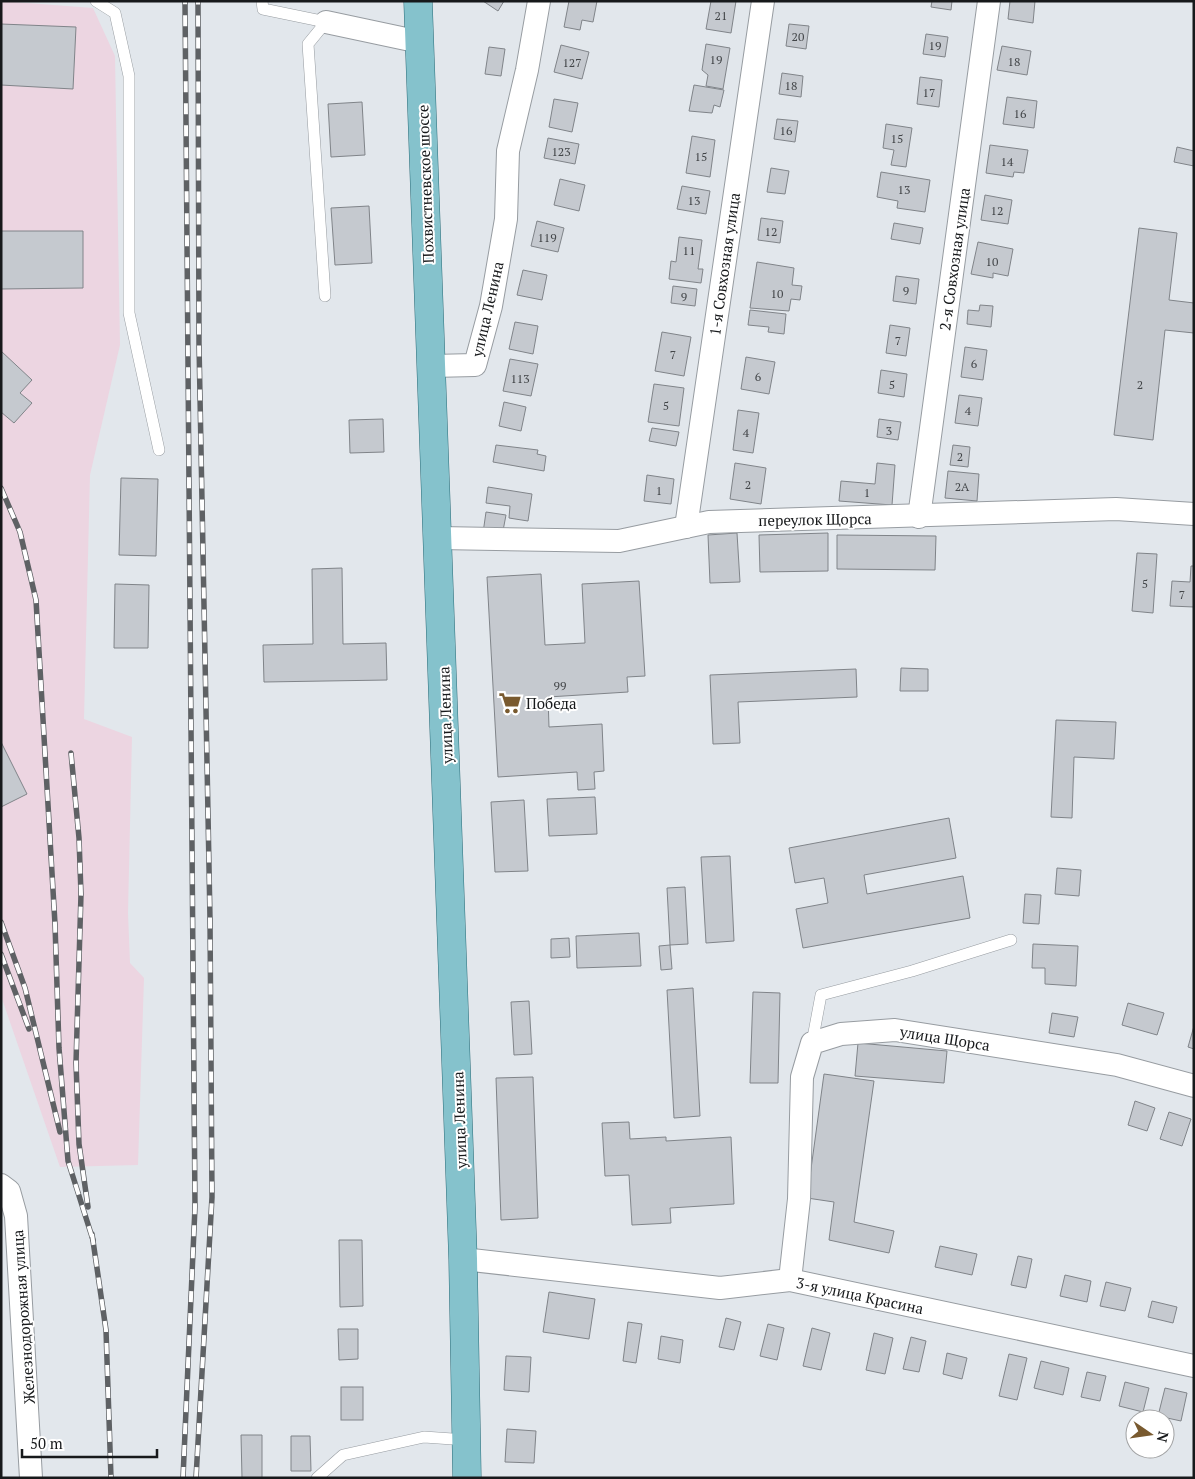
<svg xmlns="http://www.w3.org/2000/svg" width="1195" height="1479" font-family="'PT Serif',serif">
  <rect width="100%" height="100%" fill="#e2e7ec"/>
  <!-- industrial -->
  <path fill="#ecd5e1" d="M 1,1 L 93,8 L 115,56 L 120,345 L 90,475 L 84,719 L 132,737 L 128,913 L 130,963 L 144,978 L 138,1165 L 60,1167 L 1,996 Z"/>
  <!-- building -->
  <g fill="#c5c9cf" stroke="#808489">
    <path d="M 483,1 L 504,1 L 498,11 Z"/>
    <path d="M 569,1 L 597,1 L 593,22 L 582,20 L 580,30 L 564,27 Z"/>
    <path d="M 711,1 L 736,1 L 731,33 L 706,29 Z"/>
    <path d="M 932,1 L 952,1 L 951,10 L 931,7 Z"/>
    <path d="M 1010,1 L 1035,1 L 1033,23 L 1008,19 Z"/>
    <path d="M 1,24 L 76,27 L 73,89 L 1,85 Z"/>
    <path d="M 789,24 L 809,26 L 806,49 L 786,46 Z"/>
    <path d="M 926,34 L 948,37 L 945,57 L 923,54 Z"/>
    <path d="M 706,44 L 730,48 L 723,89 L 706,86 L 708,75 L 702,70 Z"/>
    <path d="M 561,45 L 589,52 L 582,79 L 554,72 Z"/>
    <path d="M 1002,46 L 1031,51 L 1027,75 L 997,70 Z"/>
    <path d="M 489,47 L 505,49 L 501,76 L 485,74 Z"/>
    <path d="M 782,73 L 803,76 L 801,97 L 779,94 Z"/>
    <path d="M 920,77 L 942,80 L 939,107 L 917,104 Z"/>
    <path d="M 694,85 L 724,90 L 720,107 L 714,105 L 712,113 L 689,111 Z"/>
    <path d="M 1007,97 L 1037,101 L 1034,128 L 1003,124 Z"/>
    <path d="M 554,99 L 578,103 L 572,132 L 549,127 Z"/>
    <path d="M 362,102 L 365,155 L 331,157 L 328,104 Z"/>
    <path d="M 777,119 L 798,121 L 795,142 L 774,139 Z"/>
    <path d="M 886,124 L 912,128 L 906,167 L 891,165 L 894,150 L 883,148 Z"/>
    <path d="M 692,136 L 715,140 L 710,177 L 686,173 Z"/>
    <path d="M 548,138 L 579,144 L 575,164 L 544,158 Z"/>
    <path d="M 990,145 L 1028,150 L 1024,173 L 1014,172 L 1013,177 L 986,173 Z"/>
    <path d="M 1177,147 L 1194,151 L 1194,166 L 1174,162 Z"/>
    <path d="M 771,168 L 789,171 L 785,194 L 767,192 Z"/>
    <path d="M 881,172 L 930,180 L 925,212 L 897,208 L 898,201 L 877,197 Z"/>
    <path d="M 560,179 L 585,185 L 579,211 L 554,205 Z"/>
    <path d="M 682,186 L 710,191 L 706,214 L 677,209 Z"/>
    <path d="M 985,195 L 1012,200 L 1008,224 L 981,220 Z"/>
    <path d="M 369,206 L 372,263 L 335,265 L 331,208 Z"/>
    <path d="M 761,218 L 783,221 L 780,243 L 758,240 Z"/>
    <path d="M 537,221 L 564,228 L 558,252 L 531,246 Z"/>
    <path d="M 894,223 L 923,228 L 920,244 L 891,239 Z"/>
    <path d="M 1139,228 L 1177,233 L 1169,300 L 1194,303 L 1194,333 L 1165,330 L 1153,440 L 1114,435 Z"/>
    <path d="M 1,231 L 83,231 L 83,288 L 1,289 Z"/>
    <path d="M 679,237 L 702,240 L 698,269 L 703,269 L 701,283 L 669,279 L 671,261 L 676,262 Z"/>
    <path d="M 978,242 L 1013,249 L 1008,276 L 993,273 L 993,278 L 971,274 Z"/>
    <path d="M 757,262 L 794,268 L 792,285 L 802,286 L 800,300 L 791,299 L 789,311 L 750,308 Z"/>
    <path d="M 523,270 L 547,275 L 542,300 L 517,295 Z"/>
    <path d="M 896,276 L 919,279 L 916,304 L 893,301 Z"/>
    <path d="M 673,286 L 697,289 L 695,306 L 671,303 Z"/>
    <path d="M 980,305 L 993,306 L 991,327 L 967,324 L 968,310 L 979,311 Z"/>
    <path d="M 750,310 L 786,314 L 784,334 L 768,332 L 769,327 L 748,325 Z"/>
    <path d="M 515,322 L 538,326 L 533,354 L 509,349 Z"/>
    <path d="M 890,325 L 910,328 L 906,356 L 886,353 Z"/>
    <path d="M 662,332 L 691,337 L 684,376 L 655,371 Z"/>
    <path d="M 965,347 L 987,350 L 983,380 L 961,377 Z"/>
    <path d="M 1,351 L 32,380 L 20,393 L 32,403 L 14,423 L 1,412 Z"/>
    <path d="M 746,357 L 775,362 L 769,394 L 741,389 Z"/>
    <path d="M 510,359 L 538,364 L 531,396 L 503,391 Z"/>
    <path d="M 881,370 L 907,374 L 904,397 L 878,393 Z"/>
    <path d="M 654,384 L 684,388 L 679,426 L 648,422 Z"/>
    <path d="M 959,395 L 982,398 L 978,426 L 955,423 Z"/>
    <path d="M 504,402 L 526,407 L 521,431 L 499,426 Z"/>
    <path d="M 738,410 L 759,413 L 753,453 L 733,450 Z"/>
    <path d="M 383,419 L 384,452 L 350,453 L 349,420 Z"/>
    <path d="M 879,419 L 901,422 L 898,440 L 877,437 Z"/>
    <path d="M 652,428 L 679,432 L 676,446 L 649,441 Z"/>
    <path d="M 496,445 L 538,450 L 537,454 L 546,456 L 544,471 L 493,462 Z"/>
    <path d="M 953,445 L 970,447 L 968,467 L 950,465 Z"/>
    <path d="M 735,463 L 766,468 L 761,504 L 730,499 Z"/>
    <path d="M 877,463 L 895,465 L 892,505 L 839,501 L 841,481 L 875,484 Z"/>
    <path d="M 948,471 L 979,474 L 977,501 L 945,498 Z"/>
    <path d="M 647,475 L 674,479 L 671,504 L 644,501 Z"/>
    <path d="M 121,478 L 158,479 L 156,556 L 119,555 Z"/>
    <path d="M 488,487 L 532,494 L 528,521 L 509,518 L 510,506 L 486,503 Z"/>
    <path d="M 486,512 L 506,515 L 502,536 L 483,533 Z"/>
    <path d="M 737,533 L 740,582 L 710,583 L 708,535 Z"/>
    <path d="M 828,533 L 828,571 L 760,572 L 759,535 Z"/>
    <path d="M 837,535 L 936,536 L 935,570 L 837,569 Z"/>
    <path d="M 1137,553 L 1157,554 L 1153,613 L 1132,611 Z"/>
    <path d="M 1191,566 L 1194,566 L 1194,607 L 1170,606 L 1172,581 L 1190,582 Z"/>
    <path d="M 342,568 L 343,644 L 386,643 L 387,680 L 264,682 L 263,645 L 313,644 L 312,569 Z"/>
    <path d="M 541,574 L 545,645 L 585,643 L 582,584 L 639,581 L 645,676 L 627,677 L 628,692 L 548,697 L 549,727 L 602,724 L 604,771 L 594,772 L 595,789 L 578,790 L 577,772 L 498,777 L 487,577 Z"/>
    <path d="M 115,584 L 149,585 L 148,648 L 114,648 Z"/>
    <path d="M 901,668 L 928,669 L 928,691 L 900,691 Z"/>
    <path d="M 856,669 L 857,697 L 738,702 L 740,743 L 713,744 L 710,675 Z"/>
    <path d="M 1056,720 L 1116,722 L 1114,759 L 1074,757 L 1072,818 L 1051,817 Z"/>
    <path d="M 1,742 L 27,794 L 1,807 Z"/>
    <path d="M 595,797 L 597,834 L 549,836 L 547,799 Z"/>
    <path d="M 524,800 L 528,871 L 495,872 L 491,802 Z"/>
    <path d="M 949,818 L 956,858 L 864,875 L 867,894 L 963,876 L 970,918 L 803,948 L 796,909 L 828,903 L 824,878 L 795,883 L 789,848 Z"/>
    <path d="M 730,856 L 734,941 L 706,943 L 701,857 Z"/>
    <path d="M 1057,868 L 1081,870 L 1079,896 L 1055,894 Z"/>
    <path d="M 685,887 L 688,944 L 670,945 L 667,888 Z"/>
    <path d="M 1025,894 L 1041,895 L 1039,924 L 1023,923 Z"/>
    <path d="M 639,933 L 641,966 L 577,968 L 576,936 Z"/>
    <path d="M 569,938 L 570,957 L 551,958 L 551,939 Z"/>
    <path d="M 1033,944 L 1078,946 L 1076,986 L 1045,984 L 1045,968 L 1032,968 Z"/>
    <path d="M 670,945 L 672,969 L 661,970 L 659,946 Z"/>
    <path d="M 693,988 L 700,1116 L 674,1118 L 667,990 Z"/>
    <path d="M 753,992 L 780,993 L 778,1083 L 750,1083 Z"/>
    <path d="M 529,1001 L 532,1054 L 514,1055 L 511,1002 Z"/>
    <path d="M 1128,1003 L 1164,1013 L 1157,1035 L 1122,1025 Z"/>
    <path d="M 1052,1013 L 1078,1017 L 1074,1037 L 1049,1033 Z"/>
    <path d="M 1194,1026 L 1194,1049 L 1188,1047 Z"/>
    <path d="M 858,1043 L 947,1051 L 944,1083 L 855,1076 Z"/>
    <path d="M 824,1074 L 874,1081 L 854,1222 L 894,1231 L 889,1253 L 829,1240 L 834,1202 L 807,1198 Z"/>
    <path d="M 533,1077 L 538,1218 L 501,1220 L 496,1078 Z"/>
    <path d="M 1135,1101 L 1155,1108 L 1147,1131 L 1128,1125 Z"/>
    <path d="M 1169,1112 L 1191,1119 L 1182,1146 L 1160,1139 Z"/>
    <path d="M 629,1122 L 630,1139 L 666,1137 L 666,1141 L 731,1137 L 734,1204 L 670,1208 L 671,1223 L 632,1225 L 629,1175 L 605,1176 L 602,1123 Z"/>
    <path d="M 339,1240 L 362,1240 L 363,1306 L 340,1307 Z"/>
    <path d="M 940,1246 L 977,1254 L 972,1275 L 935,1267 Z"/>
    <path d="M 1018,1256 L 1032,1259 L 1026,1288 L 1011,1285 Z"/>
    <path d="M 1065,1275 L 1091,1281 L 1087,1302 L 1060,1296 Z"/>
    <path d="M 1106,1282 L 1131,1288 L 1125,1311 L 1100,1306 Z"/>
    <path d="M 549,1292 L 595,1299 L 589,1339 L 543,1332 Z"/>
    <path d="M 1152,1301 L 1177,1307 L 1173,1323 L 1148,1317 Z"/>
    <path d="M 726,1318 L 741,1322 L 734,1350 L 719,1347 Z"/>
    <path d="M 628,1322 L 642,1324 L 636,1363 L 623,1361 Z"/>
    <path d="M 768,1324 L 784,1328 L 777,1360 L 760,1356 Z"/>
    <path d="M 812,1328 L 830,1333 L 821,1370 L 803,1366 Z"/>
    <path d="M 338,1329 L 358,1329 L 358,1359 L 339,1360 Z"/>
    <path d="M 874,1333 L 893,1338 L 885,1374 L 866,1370 Z"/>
    <path d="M 661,1336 L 683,1340 L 680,1363 L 658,1359 Z"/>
    <path d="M 911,1337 L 926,1341 L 919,1372 L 903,1369 Z"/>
    <path d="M 947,1353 L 967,1358 L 962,1379 L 943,1374 Z"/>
    <path d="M 1009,1354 L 1027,1358 L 1017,1400 L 999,1396 Z"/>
    <path d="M 506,1356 L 531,1357 L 529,1392 L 504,1390 Z"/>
    <path d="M 1041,1361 L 1069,1368 L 1063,1395 L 1034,1388 Z"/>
    <path d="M 1087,1372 L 1106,1376 L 1100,1401 L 1081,1397 Z"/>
    <path d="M 1125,1382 L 1149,1388 L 1143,1412 L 1119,1406 Z"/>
    <rect x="341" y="1387" width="22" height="33"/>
    <path d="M 1165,1388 L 1187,1393 L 1181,1421 L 1158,1416 Z"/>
    <path d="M 507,1429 L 536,1431 L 534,1463 L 505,1462 Z"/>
    <path d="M 241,1435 L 262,1435 L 262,1478 L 242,1478 Z"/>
    <path d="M 291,1436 L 310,1436 L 311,1471 L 291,1471 Z"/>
  </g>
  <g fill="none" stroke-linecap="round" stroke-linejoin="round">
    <defs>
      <g id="service">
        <path d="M 96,1 L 115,13 L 129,76 L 129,313 L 159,450"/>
        <path d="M 262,1 L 263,9 L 326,22 L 308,44 L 325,296"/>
        <path d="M 812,1043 L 821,995 L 912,971 L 1011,940"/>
        <path d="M 317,1478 L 343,1455 L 424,1437 L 467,1440"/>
      </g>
      <g id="minor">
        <path d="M 326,22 L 420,42"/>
        <path d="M 432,366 L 475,365 L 491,306 L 506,219 L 508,151 L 527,70 L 539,1"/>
        <path d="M 919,517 L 989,1"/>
        <path d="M 686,527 L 763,1"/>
        <path d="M 439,538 L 619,541 L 709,522 L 1116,509 L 1194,514"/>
        <path d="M 1,1185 L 9,1191 L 16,1216 L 31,1478"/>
        <path d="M 463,1259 L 720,1288 L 790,1280 L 1194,1366"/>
        <path d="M 790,1280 L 799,1199 L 802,1077 L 812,1043 L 841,1034 L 895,1030 L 1117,1065 L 1194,1086"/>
      </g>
      <path id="primary" d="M 418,1 L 463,1259 L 467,1478"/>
    </defs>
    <!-- service casing -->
    <use href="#service" stroke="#979ca1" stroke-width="12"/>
    <!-- minor casing -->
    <use href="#minor" stroke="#979ca1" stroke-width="24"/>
    <!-- primary casing -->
    <use href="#primary" stroke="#2a6c78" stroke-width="29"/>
    <!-- service -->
    <use href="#service" stroke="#fff" stroke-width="11"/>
    <!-- minor -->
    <use href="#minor" stroke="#fff" stroke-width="22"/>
    <!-- primary -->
    <use href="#primary" stroke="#85c2cc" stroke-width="28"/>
    <defs>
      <g id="rail">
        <path d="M 1,488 L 20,532 L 36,600 L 55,924 L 59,1048 L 68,1161 L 93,1240"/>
        <path d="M 71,753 L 79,838 L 81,894 L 76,1063 L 79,1144 L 88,1207"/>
        <path d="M 1,922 L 25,988 L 60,1132"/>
        <path d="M 1,954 L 29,1029"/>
        <path d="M 92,1234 L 106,1330 L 111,1478"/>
        <path d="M 183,1478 L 195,1207 L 185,1"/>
        <path d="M 196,1478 L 212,1197 L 210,919 L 199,344 L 198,1"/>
      </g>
    </defs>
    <!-- rail casing -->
    <use href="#rail" stroke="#5e6164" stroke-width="5.5"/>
    <!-- rail -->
    <use href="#rail" stroke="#fff" stroke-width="4" stroke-dasharray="11" stroke-linecap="butt"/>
  </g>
  <!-- icons -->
  <defs>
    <symbol id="supermarket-bare" viewBox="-9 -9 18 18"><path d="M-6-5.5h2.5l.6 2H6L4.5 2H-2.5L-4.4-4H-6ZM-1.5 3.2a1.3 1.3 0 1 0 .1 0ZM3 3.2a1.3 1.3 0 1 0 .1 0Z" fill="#795a2f" stroke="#fff" stroke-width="2.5" paint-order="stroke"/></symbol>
  </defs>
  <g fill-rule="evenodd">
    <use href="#supermarket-bare" x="494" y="687" width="32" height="32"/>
  </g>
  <g text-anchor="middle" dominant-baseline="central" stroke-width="4" stroke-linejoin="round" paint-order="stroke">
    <!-- number labels -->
    <g font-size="12" fill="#424548">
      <text x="721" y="15">21</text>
      <text x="798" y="36">20</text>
      <text x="935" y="45">19</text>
      <text x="716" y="59">19</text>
      <text x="1014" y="61">18</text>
      <text x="572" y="62">127</text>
      <text x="791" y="85">18</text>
      <text x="929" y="92">17</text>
      <text x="1020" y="113">16</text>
      <text x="786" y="130">16</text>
      <text x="897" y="138">15</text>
      <text x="561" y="151">123</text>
      <text x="701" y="156">15</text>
      <text x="1007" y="161">14</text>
      <text x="904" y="189">13</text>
      <text x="694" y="200">13</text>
      <text x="997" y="210">12</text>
      <text x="771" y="231">12</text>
      <text x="547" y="237">119</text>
      <text x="689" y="250">11</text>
      <text x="992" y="261">10</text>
      <text x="906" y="290">9</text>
      <text x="777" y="293">10</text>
      <text x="684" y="296">9</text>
      <text x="898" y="340">7</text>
      <text x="673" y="354">7</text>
      <text x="974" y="363">6</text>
      <text x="758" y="376">6</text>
      <text x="520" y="378">113</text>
      <text x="892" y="384">5</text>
      <text x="1140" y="384">2</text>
      <text x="666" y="405">5</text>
      <text x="968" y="410">4</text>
      <text x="889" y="430">3</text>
      <text x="746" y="432">4</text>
      <text x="960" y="456">2</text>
      <text x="748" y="484">2</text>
      <text x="962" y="486">2А</text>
      <text x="659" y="490">1</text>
      <text x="867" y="492">1</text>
      <text x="1145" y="583">5</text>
      <text x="1182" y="594">7</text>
      <text x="560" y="685">99</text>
    </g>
    <!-- street labels -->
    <g font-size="15" fill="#17191b" stroke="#fff">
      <text transform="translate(425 184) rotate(-92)">Похвистневское шоссе</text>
      <text transform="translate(954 259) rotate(-82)">2-я Совхозная улица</text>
      <text transform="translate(724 264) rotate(-82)">1-я Совхозная улица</text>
      <text transform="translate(487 309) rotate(-77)">улица Ленина</text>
      <text transform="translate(815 519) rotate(-1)">переулок Щорса</text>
      <text transform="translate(445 715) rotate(-92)">улица Ленина</text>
      <text transform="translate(945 1038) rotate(9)">улица Щорса</text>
      <text transform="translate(459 1120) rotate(-92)">улица Ленина</text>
      <text transform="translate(860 1295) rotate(12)">3-я улица Красина</text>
      <text transform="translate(23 1317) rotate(-94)">Железнодорожная улица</text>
    </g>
    <!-- poi labels -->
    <g font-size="15" fill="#17191b" stroke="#fff" text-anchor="start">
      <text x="526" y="703">Победа</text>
    </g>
  </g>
  <!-- border -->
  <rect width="1195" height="1479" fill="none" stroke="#17191b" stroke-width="5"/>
  <!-- north arrow -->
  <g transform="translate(1150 1434) rotate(103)"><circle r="24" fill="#ffffff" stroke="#a2a3a4"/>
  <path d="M0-4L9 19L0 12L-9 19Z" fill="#795a2f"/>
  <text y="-8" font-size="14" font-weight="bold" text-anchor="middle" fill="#17191b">N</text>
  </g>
  <!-- scale -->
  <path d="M22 1449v8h135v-8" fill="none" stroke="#17191b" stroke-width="2.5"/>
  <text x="30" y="1449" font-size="15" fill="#17191b" stroke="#ffffff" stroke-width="4" paint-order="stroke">50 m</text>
</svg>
